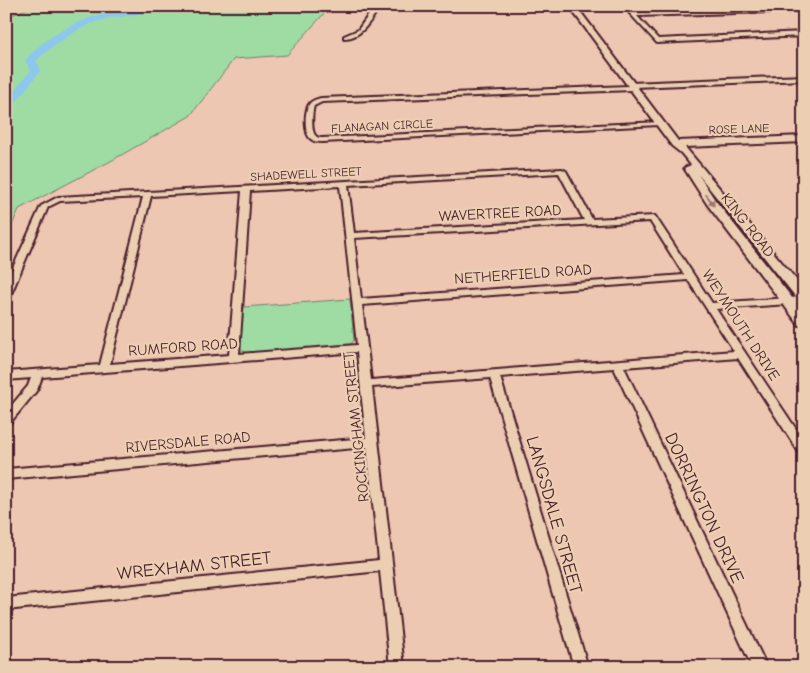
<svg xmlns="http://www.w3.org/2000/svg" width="810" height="673" font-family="'Comic Neue',sans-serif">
  <rect width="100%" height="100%" fill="#edc7b2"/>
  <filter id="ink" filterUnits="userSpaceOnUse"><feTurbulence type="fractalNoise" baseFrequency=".02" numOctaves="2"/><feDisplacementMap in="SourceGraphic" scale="10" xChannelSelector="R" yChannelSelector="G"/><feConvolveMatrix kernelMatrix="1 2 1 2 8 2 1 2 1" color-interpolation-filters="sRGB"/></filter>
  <g filter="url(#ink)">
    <!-- green -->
    <g fill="#9edca4" stroke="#747e68">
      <path d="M 32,6 L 319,6 L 318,8 L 328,9 L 287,55 L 234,59 L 190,116 L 109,162 L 19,209 L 6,240 L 6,18 Z"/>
      <path d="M 350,299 L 354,340 L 351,344 L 247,353 L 240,349 L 244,307 Z"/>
    </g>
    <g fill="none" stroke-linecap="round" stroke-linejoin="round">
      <!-- river -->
      <path fill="#8ec7ed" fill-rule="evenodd" d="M 143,6 L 154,6 C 142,18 121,15 106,19 C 79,26 56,43 36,61 L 41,70 L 10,110 L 6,111 L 6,100 L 31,70 L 25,61 C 43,38 76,20 104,14 C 117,11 131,11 143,6 Z"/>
      <defs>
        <g id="minor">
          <path d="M 375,6 L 380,6 C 371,20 362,38 344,38 L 344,36 L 358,30 Z"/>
          <path d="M 623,6 L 628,6 L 635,13 L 804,7 L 804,11 L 637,16 L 658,39 L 804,32 L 804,36 L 657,43 Z"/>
          <path d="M 804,76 L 804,80 L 634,87 L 634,89 L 632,90 L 322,102 L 314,106 C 312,112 311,130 315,135 C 317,138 320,138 323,138 L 661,122 L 661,124 L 659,125 L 323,142 C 319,142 314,142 311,139 C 304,134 304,110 310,103 C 313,100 317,99 321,98 L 628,86 L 628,84 L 630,83 Z"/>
          <path d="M 562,169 L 566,171 L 592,219 L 655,216 L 712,303 L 804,297 L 804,303 L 716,309 L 804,441 L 804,455 L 800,454 L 738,358 L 624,367 L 767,667 L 752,667 L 614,368 L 500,377 L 588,667 L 574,667 L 490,378 L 372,387 L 404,667 L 390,667 L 380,571 L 6,610 L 6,598 L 379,560 L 367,447 L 6,479 L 6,469 L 366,438 L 357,352 L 42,377 L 37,390 L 10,423 L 6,424 L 6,412 L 28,386 L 31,378 L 6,380 L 6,372 L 100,365 L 143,197 L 60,201 L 48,207 L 11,294 L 6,297 L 6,283 L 41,206 L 58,197 ZM 559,173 L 584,220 L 354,233 L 348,185 ZM 340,186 L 357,345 L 239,354 L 250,191 ZM 242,191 L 229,355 L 110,364 L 151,196 ZM 650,221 L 684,275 L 361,299 L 354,238 ZM 688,280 L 734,351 L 371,380 L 362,305 Z"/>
        </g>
        <path id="tertiary" d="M 569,6 L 576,6 L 678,141 L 804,136 L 804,142 L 685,147 L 804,289 L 804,302 L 799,301 L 698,174 L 715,200 L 804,313 L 804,326 L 799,325 L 707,204 L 684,168 L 691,165 L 681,153 L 672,146 Z"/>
      </defs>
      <!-- minor casing -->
      <use href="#minor" stroke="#4a1f2b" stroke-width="4"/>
      <!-- tertiary casing -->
      <use href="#tertiary" stroke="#4a1f2b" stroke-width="4"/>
      <!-- minor -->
      <use href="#minor" fill="#eccfb3" fill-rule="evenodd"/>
      <!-- tertiary -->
      <use href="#tertiary" fill="#eccfb3" fill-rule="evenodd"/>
    </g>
    <!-- one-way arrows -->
    <defs><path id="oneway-solid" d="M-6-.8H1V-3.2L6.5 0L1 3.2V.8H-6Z" transform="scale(1.25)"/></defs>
    <use fill="#9b776f" href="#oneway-solid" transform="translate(710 200) rotate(55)"/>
  </g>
  <g text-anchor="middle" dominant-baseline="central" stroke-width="4.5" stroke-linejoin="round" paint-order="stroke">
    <!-- far-street labels -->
    <g font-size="12" fill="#4a1f2b" stroke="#eccfb3">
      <text transform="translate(382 126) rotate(-3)">FLANAGAN CIRCLE</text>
      <text transform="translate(739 129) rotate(-2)">ROSE LANE</text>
      <text transform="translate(306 174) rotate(-3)">SHADEWELL STREET</text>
    </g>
    <!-- street labels -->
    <g font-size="15" fill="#4a1f2b" stroke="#eccfb3">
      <text transform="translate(500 213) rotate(-3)">WAVERTREE ROAD</text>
      <text transform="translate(748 225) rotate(52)">KING ROAD</text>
      <text transform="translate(523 274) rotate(-4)">NETHERFIELD ROAD</text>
      <text transform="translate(741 325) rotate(57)">WEYMOUTH DRIVE</text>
      <text transform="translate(183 347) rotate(-4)">RUMFORD ROAD</text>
      <text transform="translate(356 427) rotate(-96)">ROCKINGHAM STREET</text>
      <text transform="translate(188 442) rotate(-5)">RIVERSDALE ROAD</text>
    </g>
    <!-- near-street labels -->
    <g font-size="18" fill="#4a1f2b" stroke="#eccfb3">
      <text transform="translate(704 508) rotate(65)">DORRINGTON DRIVE</text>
      <text transform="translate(554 515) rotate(74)">LANGSDALE STREET</text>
      <text transform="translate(194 566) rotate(-6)">WREXHAM STREET</text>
    </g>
  </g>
  <!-- margin -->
  <rect width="810" height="673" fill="none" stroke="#eccfb3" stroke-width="25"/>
  <rect x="12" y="12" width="785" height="648" fill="none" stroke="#4a1f2b" stroke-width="2" filter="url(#ink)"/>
</svg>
